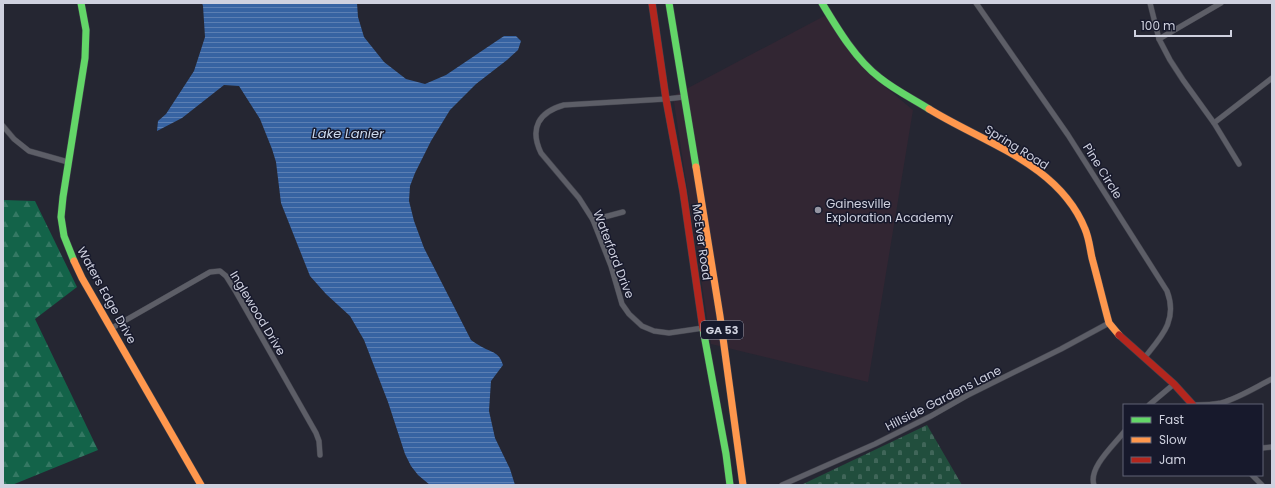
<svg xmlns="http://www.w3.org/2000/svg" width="1275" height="488" font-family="Poppins,sans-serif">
  <defs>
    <pattern id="forest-firs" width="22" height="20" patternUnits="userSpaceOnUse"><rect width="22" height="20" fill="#136349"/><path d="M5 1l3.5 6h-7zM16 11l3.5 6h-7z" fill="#347863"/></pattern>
    <pattern id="cemetery-stones" width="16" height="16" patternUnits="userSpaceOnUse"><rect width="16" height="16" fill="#214e3d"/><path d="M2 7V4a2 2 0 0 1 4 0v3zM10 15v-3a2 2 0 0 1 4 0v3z" fill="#406659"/></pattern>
    <pattern id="water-rules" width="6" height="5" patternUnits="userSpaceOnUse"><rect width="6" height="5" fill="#3763a2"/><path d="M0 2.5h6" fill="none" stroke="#5c7fb3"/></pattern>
  </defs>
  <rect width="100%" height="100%" fill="#252632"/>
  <!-- education -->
  <path fill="#322633" d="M 828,14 L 866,71 L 913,110 L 868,382 L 711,344 L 673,96 Z"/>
  <!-- forest -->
  <path fill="url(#forest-firs)" d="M 3,200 L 35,201 L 77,287 L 35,319 L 98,450 L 12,485 L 3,485 Z"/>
  <!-- cemetery -->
  <path fill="url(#cemetery-stones)" d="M 927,425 L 962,485 L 801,485 Z"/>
  <!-- water -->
  <path fill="url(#water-rules)" d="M 202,3 L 357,3 L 358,17 L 364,37 L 384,62 L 406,79 L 425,84 L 446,75 L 504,36 L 516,36 L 521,41 L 518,50 L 507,60 L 476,84 L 450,110 L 431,141 L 415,173 L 410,186 L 409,201 L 414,221 L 424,248 L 471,340 C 474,342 478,345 482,347 C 493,353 499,352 503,365 L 491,381 L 489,411 L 495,438 L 510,469 L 515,485 L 430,485 L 418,475 L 411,466 L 405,454 L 388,402 L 364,340 L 350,316 L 326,294 L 310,276 L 281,203 L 276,162 L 272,149 L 260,119 L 239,86 L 224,85 L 182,118 L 157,131 L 158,121 L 166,114 L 194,71 L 205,37 L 203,6 Z"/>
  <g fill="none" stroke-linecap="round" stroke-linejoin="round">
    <defs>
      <g id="street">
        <path d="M 976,3 L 1068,135 L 1167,291 C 1178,320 1162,336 1145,357"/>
        <path d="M 1150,3 L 1159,39 L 1170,60 L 1183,80 L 1214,123 L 1239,164"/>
        <path d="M 1159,39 L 1221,3"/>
        <path d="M 684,97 L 666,99 L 564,105 C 539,112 529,128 541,153 L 579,198 L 593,220 L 611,266 L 622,304 L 629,314 L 642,326 L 654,331 L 669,333 L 703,328"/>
        <path d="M 1214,123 L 1272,78"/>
        <path d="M 3,126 L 14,139 L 29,151 L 68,162"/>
        <path d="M 593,220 L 623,212"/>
        <path d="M 112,328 L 210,272 L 220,271 L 226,276 L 236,292 L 316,433 L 319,441 L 320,455"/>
        <path d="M 1149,405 L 1174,384"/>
        <path d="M 1193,405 C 1202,405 1212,405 1221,403 C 1239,398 1256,387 1272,379"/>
        <path d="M 1262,448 L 1272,447"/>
        <path d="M 1252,475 L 1262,485"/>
        <path d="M 782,485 L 875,444 L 931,416 L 968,395 L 1061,349 L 1109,323"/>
        <path d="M 1094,485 C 1088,468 1114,445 1124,432"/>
      </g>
      <g id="fast">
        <path d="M 669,3 L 696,167"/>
        <path d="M 822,3 C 837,28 856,60 880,78 C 895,90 913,99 929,109"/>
        <path d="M 74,261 L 64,236 L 61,217 L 63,197 L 85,58 L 86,30 L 81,3"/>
        <path d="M 703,329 L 726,454 L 730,485"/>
      </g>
      <g id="slow">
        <path d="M 929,109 C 984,143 1059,164 1085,229 C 1089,238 1090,249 1092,258 C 1098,280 1103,301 1109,323 L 1119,335"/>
        <path d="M 696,167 L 720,316 L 743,485"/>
        <path d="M 74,261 L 82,278 L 201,485"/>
      </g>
      <g id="jam">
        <path d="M 652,3 L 666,99 L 683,191 L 703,329"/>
        <path d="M 1119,335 L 1174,384 L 1193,405"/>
      </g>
    </defs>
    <!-- street casing -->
    <use href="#street" stroke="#41424c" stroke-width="6"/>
    <!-- fast casing -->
    <use href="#fast" stroke="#41424c" stroke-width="8"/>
    <!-- slow casing -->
    <use href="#slow" stroke="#41424c" stroke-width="8"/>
    <!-- jam casing -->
    <use href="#jam" stroke="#41424c" stroke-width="8"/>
    <!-- street -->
    <use href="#street" stroke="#5d5e67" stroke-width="5"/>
    <!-- fast -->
    <use href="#fast" stroke="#63d668" stroke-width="7"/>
    <!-- slow -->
    <use href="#slow" stroke="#ff974d" stroke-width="7"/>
    <!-- jam -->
    <use href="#jam" stroke="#b3261e" stroke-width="7"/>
  </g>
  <!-- markers -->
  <circle fill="#9495a2" stroke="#17192c" stroke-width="1.5" cx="818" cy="210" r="4"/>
  <g text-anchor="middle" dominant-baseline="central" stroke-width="3" stroke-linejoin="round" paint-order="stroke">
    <!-- shield labels -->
    <rect fill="#17192c" stroke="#989aa9" stroke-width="1" x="701" y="321" width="42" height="18" rx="3"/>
    <g font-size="11" font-weight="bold" fill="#cfd1df">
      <text x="722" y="330">GA 53</text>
    </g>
    <!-- street labels -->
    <g font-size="12" fill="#cfd1df" stroke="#17192c">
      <text transform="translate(1017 147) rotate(32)">Spring Road</text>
      <text transform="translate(1103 171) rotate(58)">Pine Circle</text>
      <text transform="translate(702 242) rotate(82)">McEver Road</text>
      <text transform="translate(614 254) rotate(69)">Waterford Drive</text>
      <text transform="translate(107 295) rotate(61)">Waters Edge Drive</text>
      <text transform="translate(258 313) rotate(59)">Inglewood Drive</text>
      <text transform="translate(943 398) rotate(-27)">Hillside Gardens Lane</text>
    </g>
    <!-- poi labels -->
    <g font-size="12" fill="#cfd1df" stroke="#17192c" text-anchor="start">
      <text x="826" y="203">Gainesville<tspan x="826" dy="14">Exploration Academy</tspan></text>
    </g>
    <!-- water labels -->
    <g font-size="13" font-style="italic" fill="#ccd9ec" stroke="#17192c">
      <text x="348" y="133">Lake Lanier</text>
    </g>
  </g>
  <!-- border -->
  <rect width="1275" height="488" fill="none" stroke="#cfd1df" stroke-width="8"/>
  <!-- legend -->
  <rect x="1123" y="404" width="140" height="72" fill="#17192c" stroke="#616374"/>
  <rect x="1131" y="417" width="20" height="6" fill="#63d668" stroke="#616374"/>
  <text x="1159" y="424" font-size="12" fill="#cfd1df">Fast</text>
  <rect x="1131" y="437" width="20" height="6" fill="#ff974d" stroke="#616374"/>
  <text x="1159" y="444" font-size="12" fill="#cfd1df">Slow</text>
  <rect x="1131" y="457" width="20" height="6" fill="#b3261e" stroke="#616374"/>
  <text x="1159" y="464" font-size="12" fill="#cfd1df">Jam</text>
  <!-- scale -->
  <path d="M1135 30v6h96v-6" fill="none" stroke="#cfd1df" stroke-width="2"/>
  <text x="1141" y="30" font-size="12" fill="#cfd1df" stroke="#17192c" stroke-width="3" paint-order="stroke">100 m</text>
</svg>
